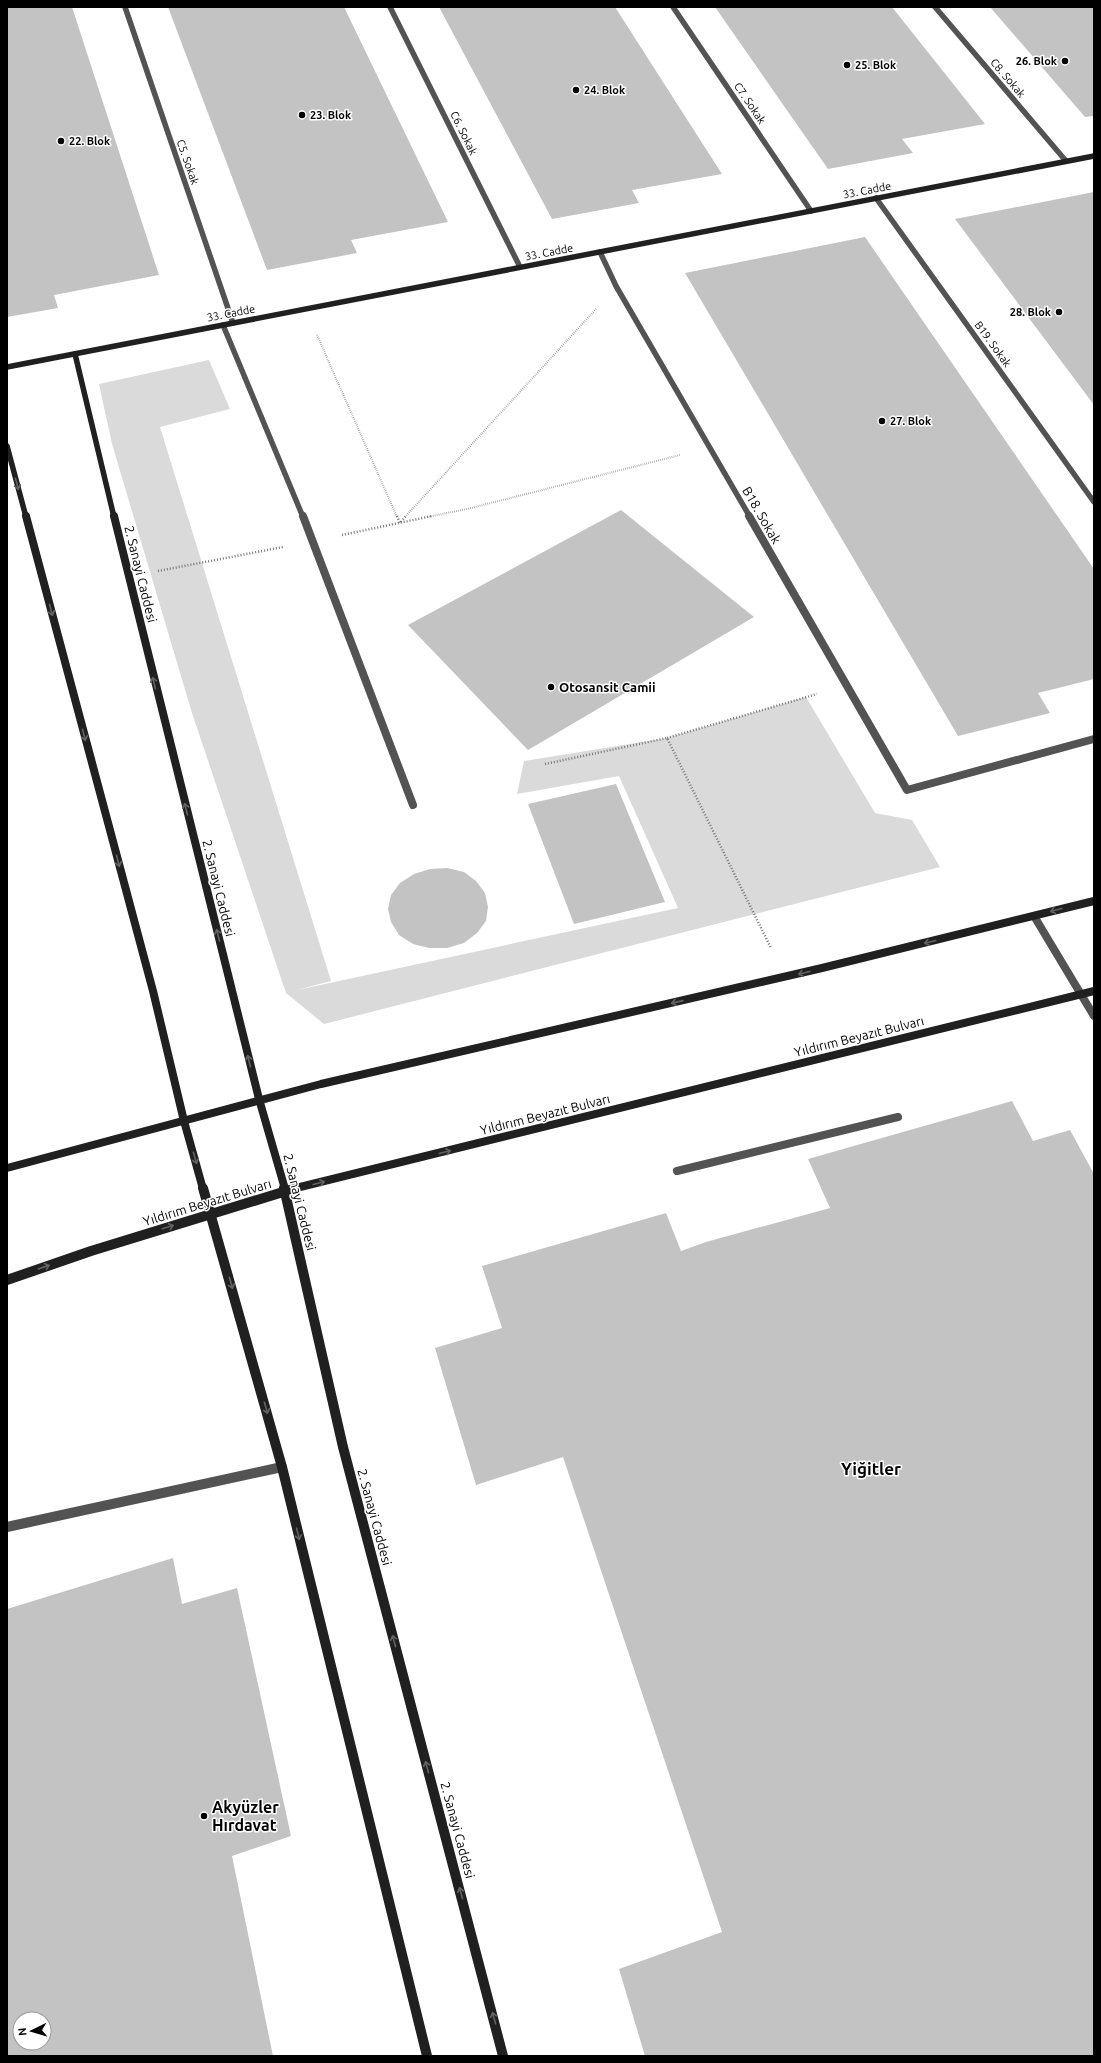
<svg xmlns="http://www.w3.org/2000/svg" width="1101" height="2063" font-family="Ubuntu,sans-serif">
  <rect width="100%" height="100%" fill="#fff"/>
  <!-- green -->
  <path fill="#dadada" d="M 209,360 L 230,409 L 160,427 L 331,981 L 297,990 L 678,908 L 619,776 L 517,794 L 524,761 L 667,738 L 806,697 L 875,813 L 912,820 L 940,867 L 324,1024 L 286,993 L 192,713 L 112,444 L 99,384 Z"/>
  <!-- building -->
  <g fill="#c3c3c3" fill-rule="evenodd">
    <path d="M 7,7 L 72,7 L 159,275 L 54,295 L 58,308 L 7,317 Z"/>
    <path d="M 168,7 L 344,7 L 448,222 L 351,240 L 357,253 L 267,270 Z"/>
    <path d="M 439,7 L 615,7 L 722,174 L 632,190 L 639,203 L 552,219 Z"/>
    <path d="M 715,7 L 892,7 L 985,124 L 902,139 L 913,153 L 828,169 Z"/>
    <path d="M 990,7 L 1094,7 L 1094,116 L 1085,117 Z"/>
    <path d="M 1094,192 L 1094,405 L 955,219 Z"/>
    <path d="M 865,237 L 1094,569 L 1094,679 L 1038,693 L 1050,713 L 958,736 L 685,273 Z"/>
    <path d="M 621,510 L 754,617 L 528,750 L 408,625 Z"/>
    <path d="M 616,784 L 665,902 L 574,924 L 528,804 Z"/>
    <path d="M 447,868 L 464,872 L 476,881 L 485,893 L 488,907 L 486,921 L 477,933 L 464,943 L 447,948 L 429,948 L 413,944 L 399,935 L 391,922 L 388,909 L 391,895 L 400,883 L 414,874 L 430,869 Z"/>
    <path d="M 1012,1101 L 1033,1141 L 1070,1130 L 1094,1174 L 1094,2056 L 645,2056 L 619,1969 L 722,1932 L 563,1457 L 476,1485 L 435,1348 L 502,1328 L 482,1266 L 666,1213 L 681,1251 L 706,1242 L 830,1208 L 808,1159 Z"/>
    <path d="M 173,1558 L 182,1604 L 237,1588 L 291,1836 L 232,1856 L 273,2056 L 7,2056 L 7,1609 ZM 20,2019 L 44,2019 L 44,2043 L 20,2043 Z"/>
  </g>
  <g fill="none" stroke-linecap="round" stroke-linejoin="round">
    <!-- path-far1 -->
    <g stroke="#757575" stroke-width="2" stroke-dasharray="0.5 1.5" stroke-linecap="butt">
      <path d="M 317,335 L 397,517"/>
      <path d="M 405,517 L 596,309"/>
      <path d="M 427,517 L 467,509 L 680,455"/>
    </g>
    <!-- path -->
    <g stroke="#757575" stroke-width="2.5" stroke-dasharray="1 2" stroke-linecap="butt">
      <path d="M 397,516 L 400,523 L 406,516"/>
      <path d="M 342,535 L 432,516"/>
      <path d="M 158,571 L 283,547"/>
      <path d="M 667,738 L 817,694"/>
      <path d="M 545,764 L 667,738 L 771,948"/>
    </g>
    <!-- service-far2 -->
    <path stroke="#535353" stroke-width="5.5" d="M 223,325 L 303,517"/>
    <!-- service-far1 -->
    <path stroke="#535353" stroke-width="8" d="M 303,516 L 413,805"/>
    <!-- service -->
    <path stroke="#535353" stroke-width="10" d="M 7,1527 L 282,1467"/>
    <!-- minor-far1 -->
    <g stroke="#535353" stroke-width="5.5">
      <path d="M 125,7 L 233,323"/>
      <path d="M 390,7 L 520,267"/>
      <path d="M 673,7 L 811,211"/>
      <path d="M 935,7 L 1066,161"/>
      <path d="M 876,198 L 1094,502"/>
      <path d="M 600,252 L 616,286 L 750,517"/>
    </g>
    <!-- minor -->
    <g stroke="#535353" stroke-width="8">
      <path d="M 749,516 L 907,790 L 1094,739"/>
      <path d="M 1034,916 L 1094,1016"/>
      <path d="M 677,1171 L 898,1117"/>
    </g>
    <!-- secondary-far2 -->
    <g stroke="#202020" stroke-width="5.5">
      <path d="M 75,354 L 114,517"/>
      <path d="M 7,367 L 1094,156"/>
      <path d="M 7,446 L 26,517"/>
    </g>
    <!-- secondary-far1 -->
    <g stroke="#202020" stroke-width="8">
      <path d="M 26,516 L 153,991 L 184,1121 L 203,1189"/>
      <path d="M 114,516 L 259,1099 L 285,1189"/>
      <path d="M 7,1168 L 321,1084 L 822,968 L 1094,901"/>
      <path d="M 292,1189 L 1094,991"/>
    </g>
    <!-- secondary -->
    <g stroke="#202020" stroke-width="10">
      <path d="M 203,1188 L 282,1467 L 427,2056"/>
      <path d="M 284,1188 L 343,1447 L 503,2056"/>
      <path d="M 7,1280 L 91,1251 L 296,1188"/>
    </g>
  </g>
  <!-- one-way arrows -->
  <defs><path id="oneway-shaft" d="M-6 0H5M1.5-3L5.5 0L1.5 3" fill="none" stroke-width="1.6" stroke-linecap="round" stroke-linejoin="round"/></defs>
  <g stroke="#636363">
    <use href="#oneway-shaft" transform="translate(17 484) rotate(75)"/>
    <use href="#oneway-shaft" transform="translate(51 610) rotate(75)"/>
    <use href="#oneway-shaft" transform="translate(154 683) rotate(-104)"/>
    <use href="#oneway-shaft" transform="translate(84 735) rotate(75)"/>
    <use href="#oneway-shaft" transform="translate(186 809) rotate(-104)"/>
    <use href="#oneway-shaft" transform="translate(118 861) rotate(75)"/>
    <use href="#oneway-shaft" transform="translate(1056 910) rotate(165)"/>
    <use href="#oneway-shaft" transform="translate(218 935) rotate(-104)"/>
    <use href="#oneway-shaft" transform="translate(930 942) rotate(166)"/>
    <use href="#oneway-shaft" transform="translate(804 973) rotate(166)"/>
    <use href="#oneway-shaft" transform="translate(677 1002) rotate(167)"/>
    <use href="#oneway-shaft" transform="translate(249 1061) rotate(-104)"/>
    <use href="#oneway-shaft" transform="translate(445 1152) rotate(-14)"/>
    <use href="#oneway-shaft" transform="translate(195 1158) rotate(74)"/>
    <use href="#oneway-shaft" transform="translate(319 1183) rotate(-14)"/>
    <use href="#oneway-shaft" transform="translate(168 1227) rotate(-17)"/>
    <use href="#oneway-shaft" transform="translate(44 1267) rotate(-19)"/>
    <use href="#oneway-shaft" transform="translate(231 1283) rotate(74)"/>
    <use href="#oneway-shaft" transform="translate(266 1408) rotate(74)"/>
    <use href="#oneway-shaft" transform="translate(298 1534) rotate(76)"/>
    <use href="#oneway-shaft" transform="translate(394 1641) rotate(-105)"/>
    <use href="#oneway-shaft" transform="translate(427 1767) rotate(-105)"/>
    <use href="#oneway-shaft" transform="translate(461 1893) rotate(-105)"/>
    <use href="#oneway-shaft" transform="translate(494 2018) rotate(-105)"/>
  </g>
  <!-- markers -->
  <g fill="#000" stroke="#fff" stroke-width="1.5">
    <circle cx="1065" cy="61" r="4"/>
    <circle cx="847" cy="65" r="4"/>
    <circle cx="576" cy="90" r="4"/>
    <circle cx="302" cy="115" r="4"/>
    <circle cx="61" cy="141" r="4"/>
    <circle cx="1059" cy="312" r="4"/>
    <circle cx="882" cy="421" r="4"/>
    <circle cx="551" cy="687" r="4"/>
    <circle cx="204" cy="1816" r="4"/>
  </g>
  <g text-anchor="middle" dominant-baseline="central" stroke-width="3" stroke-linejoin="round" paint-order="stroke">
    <!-- far-poi labels -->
    <g font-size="11" font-weight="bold" fill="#000" stroke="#fff" text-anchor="start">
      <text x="1057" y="61" text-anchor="end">26. Blok</text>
      <text x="855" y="65">25. Blok</text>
      <text x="584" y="90">24. Blok</text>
      <text x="310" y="115">23. Blok</text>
      <text x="69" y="141">22. Blok</text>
      <text x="1051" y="312" text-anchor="end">28. Blok</text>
      <text x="890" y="421">27. Blok</text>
    </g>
    <!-- far-street labels -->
    <g font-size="11" fill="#000" stroke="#fff">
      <text transform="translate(1008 78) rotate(50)">C8. Sokak</text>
      <text transform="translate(750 103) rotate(56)">C7. Sokak</text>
      <text transform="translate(464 133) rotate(64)">C6. Sokak</text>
      <text transform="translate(188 162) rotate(71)">C5. Sokak</text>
      <text transform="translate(867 190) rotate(-11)">33. Cadde</text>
      <text transform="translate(549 252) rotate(-11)">33. Cadde</text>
      <text transform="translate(231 313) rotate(-11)">33. Cadde</text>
      <text transform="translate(993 344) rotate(54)">B19. Sokak</text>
    </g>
    <!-- street labels -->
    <g font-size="13" fill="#000" stroke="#fff">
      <text transform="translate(762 515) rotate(60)">B18. Sokak</text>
      <text transform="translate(141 574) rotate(76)">2. Sanayi Caddesi</text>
      <text transform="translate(219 888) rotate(76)">2. Sanayi Caddesi</text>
      <text transform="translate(859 1036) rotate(-14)">Yıldırım Beyazıt Bulvarı</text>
      <text transform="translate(545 1114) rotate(-14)">Yıldırım Beyazıt Bulvarı</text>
      <text transform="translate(207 1202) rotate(-17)">Yıldırım Beyazıt Bulvarı</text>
      <text transform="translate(300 1202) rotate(76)">2. Sanayi Caddesi</text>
      <text transform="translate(375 1517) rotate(75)">2. Sanayi Caddesi</text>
      <text transform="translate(458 1830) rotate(75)">2. Sanayi Caddesi</text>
    </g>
    <!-- poi labels -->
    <g font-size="13" font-weight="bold" fill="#000" stroke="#fff" text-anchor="start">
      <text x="559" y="687">Otosansit Camii</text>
    </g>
    <!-- near-poi labels -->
    <g font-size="16" font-weight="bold" fill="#000" stroke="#fff" text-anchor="start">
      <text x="212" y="1807">Akyüzler<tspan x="212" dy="18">Hırdavat</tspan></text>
    </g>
    <!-- district labels -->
    <g font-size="17" font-weight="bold" fill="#000" stroke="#fff">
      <text x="871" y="1468">Yiğitler</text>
    </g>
  </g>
  <!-- border -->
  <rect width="1101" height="2063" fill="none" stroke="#000000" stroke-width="16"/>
  <!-- north arrow -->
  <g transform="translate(32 2031) rotate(265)"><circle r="19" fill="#ffffff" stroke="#999999"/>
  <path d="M0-3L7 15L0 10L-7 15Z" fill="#000000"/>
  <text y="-6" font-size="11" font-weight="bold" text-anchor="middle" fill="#000000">N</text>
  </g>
</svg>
